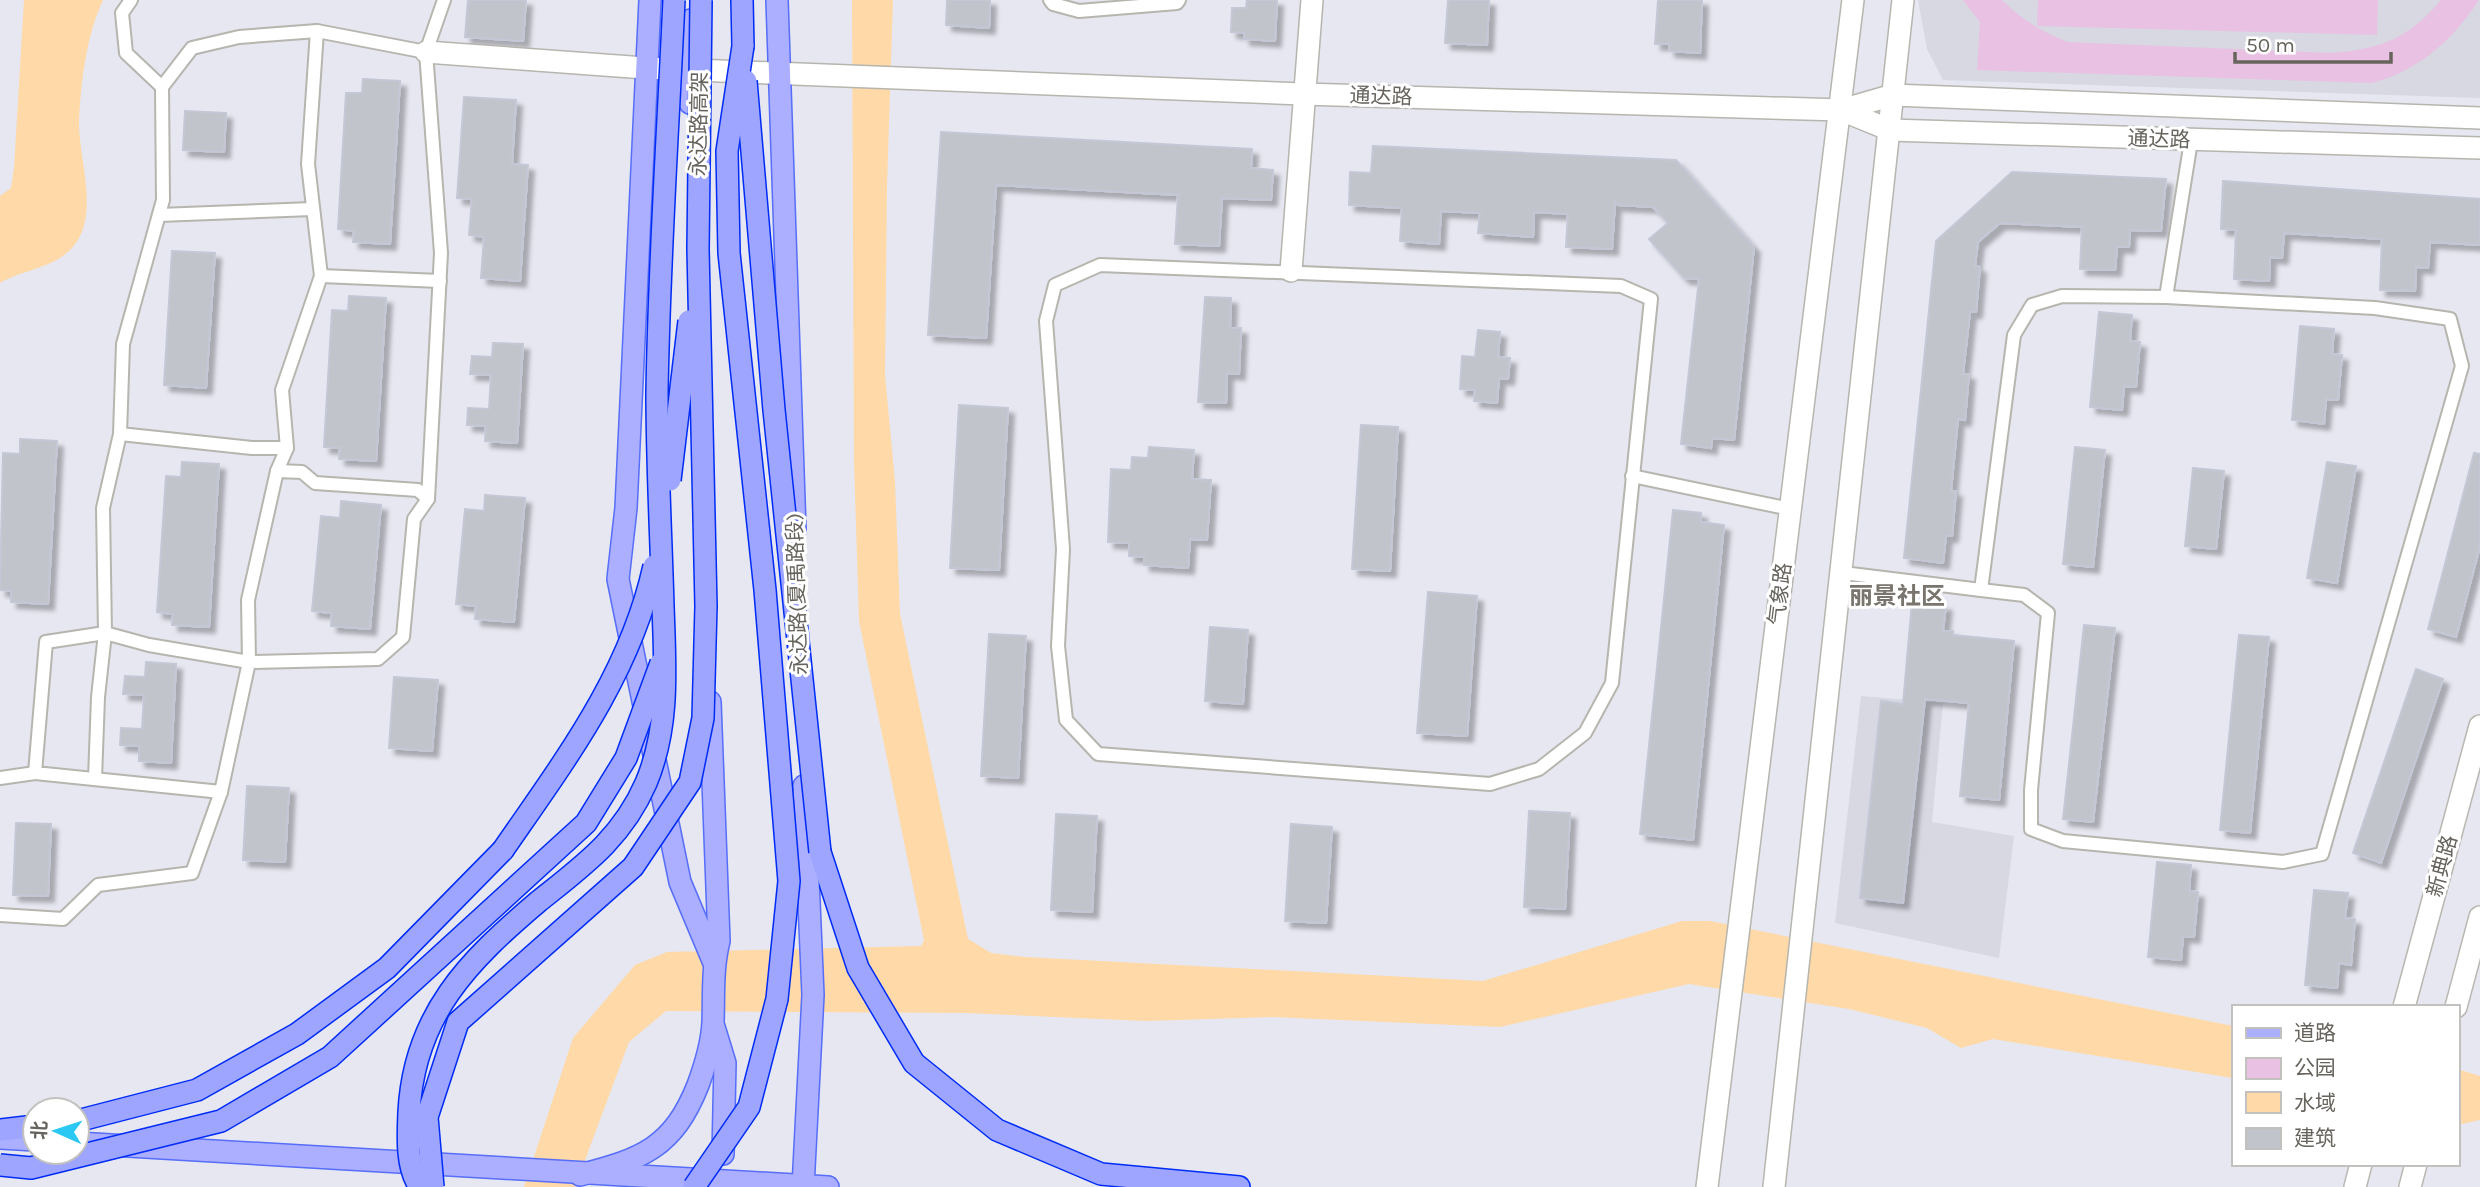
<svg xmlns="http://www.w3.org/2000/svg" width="2480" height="1187" font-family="Karla,'Noto Sans SC',sans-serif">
  <defs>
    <filter id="shadow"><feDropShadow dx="6" dy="6" stdDeviation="2" flood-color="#0004"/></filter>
  </defs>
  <rect width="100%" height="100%" fill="#e6e7f0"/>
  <!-- education -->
  <g fill="#d7d8e2">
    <path d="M 1918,0 L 2480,0 L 2480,98 L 1943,80 L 1927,49 Z"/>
    <path d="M 1861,696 L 1943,703 L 1932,822 L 2014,836 L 1999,958 L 1835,923 Z"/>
  </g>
  <!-- green -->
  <g fill="#e9c1e3">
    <path d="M 1963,0 L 2002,0 C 2022,20 2042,32 2068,42 L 2331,53 C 2381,49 2408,39 2441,0 L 2479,0 C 2453,40 2418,71 2372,83 L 1977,70 L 1980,22 Z"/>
    <path d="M 2038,0 L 2378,0 L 2377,35 L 2037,26 Z"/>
  </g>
  <!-- water -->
  <g fill="#ffd9a7">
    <path d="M 24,0 L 103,0 C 86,37 81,81 79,121 C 78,162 105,225 64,255 C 46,269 20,271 0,283 L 0,196 L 11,188 L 14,168 Z"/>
    <path d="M 852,0 L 893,0 L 887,186 L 885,375 L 895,482 L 900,614 L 968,939 L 991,953 L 1025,957 L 1483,981 L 1682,921 L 1710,921 L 2233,1026 L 2233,1078 L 1993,1039 L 1961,1048 L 1927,1028 L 1849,1009 L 1689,984 L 1500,1027 L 1273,1017 L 1146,1021 L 965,1013 L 666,1011 L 629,1042 L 575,1187 L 524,1187 L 573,1038 L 635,965 L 667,952 L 921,946 L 924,940 L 859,621 L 854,462 Z"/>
    <path d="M 2457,1069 L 2480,1076 L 2480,1120 L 2457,1125 Z"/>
  </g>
  <!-- building -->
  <g fill="#c2c4cb" stroke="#c4c7d6" stroke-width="2" filter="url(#shadow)">
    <path d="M 468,0 L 526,0 L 523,41 L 465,37 Z"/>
    <path d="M 947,0 L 990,0 L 989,28 L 946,25 Z"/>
    <path d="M 1247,0 L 1277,0 L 1275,41 L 1244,39 L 1244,33 L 1231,32 L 1232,8 L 1246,8 Z"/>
    <path d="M 1448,0 L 1489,0 L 1487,45 L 1445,43 Z"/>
    <path d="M 1658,0 L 1702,0 L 1700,53 L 1669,51 L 1669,44 L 1655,44 Z"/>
    <path d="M 363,79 L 400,81 L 390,244 L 353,242 L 354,231 L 338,229 L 346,93 L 362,93 Z"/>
    <path d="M 464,97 L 516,100 L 512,164 L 528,165 L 520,281 L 481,278 L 484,237 L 469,235 L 472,199 L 457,198 Z"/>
    <path d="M 185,111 L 226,113 L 224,152 L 183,150 Z"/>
    <path d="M 941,132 L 1252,149 L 1251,168 L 1273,170 L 1271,200 L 1222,198 L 1219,246 L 1175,244 L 1178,195 L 996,185 L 986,338 L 928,335 Z"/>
    <path d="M 1373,146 L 1676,160 L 1754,247 L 1734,440 L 1712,438 L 1711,448 L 1681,444 L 1699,279 L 1684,278 L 1649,239 L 1668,223 L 1653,207 L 1618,205 L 1615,202 L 1612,249 L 1566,247 L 1568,214 L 1534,212 L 1533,237 L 1478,233 L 1480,213 L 1441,211 L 1439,244 L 1400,241 L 1402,208 L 1349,205 L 1350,172 L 1371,173 Z"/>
    <path d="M 2012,172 L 2166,179 L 2161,231 L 2130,230 L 2129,247 L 2117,247 L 2115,270 L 2080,269 L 2082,227 L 2000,223 L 1978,242 L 1975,266 L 1980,267 L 1976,312 L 1970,312 L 1963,374 L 1969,374 L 1965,420 L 1958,419 L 1951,491 L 1956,491 L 1952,536 L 1946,536 L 1943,563 L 1904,558 L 1936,241 Z"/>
    <path d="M 2223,181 L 2480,199 L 2480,245 L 2430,242 L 2428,268 L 2416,267 L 2415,291 L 2380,290 L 2382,239 L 2284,233 L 2282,258 L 2270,257 L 2269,281 L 2234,279 L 2236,230 L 2221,229 Z"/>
    <path d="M 172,251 L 215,253 L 206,388 L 164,385 Z"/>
    <path d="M 349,296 L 386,298 L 376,461 L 339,459 L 340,448 L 324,447 L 332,310 L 348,311 Z"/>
    <path d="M 1205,297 L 1231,298 L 1230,328 L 1241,328 L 1239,374 L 1227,373 L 1226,403 L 1198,402 Z"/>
    <path d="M 2099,312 L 2132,315 L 2130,341 L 2140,342 L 2136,387 L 2124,386 L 2122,410 L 2090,407 Z"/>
    <path d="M 2300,326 L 2334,329 L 2332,354 L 2342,355 L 2338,400 L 2326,399 L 2324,424 L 2292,420 Z"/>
    <path d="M 1478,330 L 1500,332 L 1498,357 L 1510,358 L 1508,379 L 1499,378 L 1497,403 L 1474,401 L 1475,390 L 1460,389 L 1462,356 L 1475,357 Z"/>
    <path d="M 493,343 L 523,344 L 517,443 L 485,441 L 486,426 L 467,425 L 468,408 L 489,409 L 491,375 L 470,374 L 472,356 L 492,357 Z"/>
    <path d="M 959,405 L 1008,408 L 999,570 L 950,568 Z"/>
    <path d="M 1361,425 L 1398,427 L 1390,571 L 1352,569 Z"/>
    <path d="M 20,439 L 57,441 L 48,604 L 11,602 L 11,591 L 0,590 L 3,453 L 20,454 Z"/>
    <path d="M 1149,447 L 1194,450 L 1192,479 L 1211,480 L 1207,540 L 1190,539 L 1188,568 L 1144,565 L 1144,557 L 1129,556 L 1129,543 L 1108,542 L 1111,469 L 1131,470 L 1132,457 L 1148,458 Z"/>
    <path d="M 2075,447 L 2105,450 L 2093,567 L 2063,564 Z"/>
    <path d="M 2474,453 L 2480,454 L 2480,546 L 2456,637 L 2428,629 Z"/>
    <path d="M 182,462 L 219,464 L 209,627 L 172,625 L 173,614 L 157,612 L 166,476 L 181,477 Z"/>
    <path d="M 2327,462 L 2356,466 L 2337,583 L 2307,578 Z"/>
    <path d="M 2193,468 L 2224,471 L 2216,549 L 2185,546 Z"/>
    <path d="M 485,495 L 525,498 L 514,622 L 475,619 L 476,606 L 456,604 L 465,509 L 484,511 Z"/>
    <path d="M 341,501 L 381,505 L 370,629 L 331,626 L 332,613 L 312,611 L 321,516 L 340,518 Z"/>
    <path d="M 1673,510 L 1701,513 L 1701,522 L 1724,525 L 1693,840 L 1640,834 Z"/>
    <path d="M 1428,592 L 1477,596 L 1467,736 L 1417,733 Z"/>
    <path d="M 1912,602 L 1946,605 L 1943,631 L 1953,631 L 1953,635 L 2014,641 L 1999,800 L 1960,796 L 1969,703 L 1925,699 L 1903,903 L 1860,898 L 1881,701 L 1903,704 Z"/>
    <path d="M 2084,625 L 2115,628 L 2093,822 L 2063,819 Z"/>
    <path d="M 1210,627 L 1248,630 L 1243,704 L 1205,701 Z"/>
    <path d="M 989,634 L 1026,636 L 1018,778 L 981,776 Z"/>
    <path d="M 2239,635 L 2269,637 L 2250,833 L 2220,830 Z"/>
    <path d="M 146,662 L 176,664 L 171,763 L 139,761 L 139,746 L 120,745 L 121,728 L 142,729 L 144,695 L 123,694 L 125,676 L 145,677 Z"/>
    <path d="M 2416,669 L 2443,679 L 2381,863 L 2353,853 Z"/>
    <path d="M 394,677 L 438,680 L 432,751 L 389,748 Z"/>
    <path d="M 247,786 L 289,788 L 285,862 L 243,860 Z"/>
    <path d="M 1529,811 L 1570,813 L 1565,909 L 1524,907 Z"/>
    <path d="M 1056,814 L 1097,816 L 1092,912 L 1051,910 Z"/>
    <path d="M 16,823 L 51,824 L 48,896 L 13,895 Z"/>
    <path d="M 1291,824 L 1332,827 L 1326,923 L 1285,921 Z"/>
    <path d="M 2157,862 L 2191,865 L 2189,891 L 2198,892 L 2194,937 L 2183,936 L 2181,960 L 2148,957 Z"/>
    <path d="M 2314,890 L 2348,893 L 2345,918 L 2355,919 L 2351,965 L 2339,963 L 2337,988 L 2305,985 Z"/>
  </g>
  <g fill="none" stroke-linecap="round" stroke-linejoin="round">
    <defs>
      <g id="service">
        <path d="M 131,0 L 122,13 L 126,53 L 162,87 L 192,48 L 239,37 L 317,31 L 426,52"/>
        <path d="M 1050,0 L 1053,4 L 1079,11 L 1177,3 L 1179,0"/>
        <path d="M 162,87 L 163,200 L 123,344 L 120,434 L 103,508 L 105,633 L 46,642 L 35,773 L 221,792 L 249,662 L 378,659 L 403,637 L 414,519 L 428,499 L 441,253 L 426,52 L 444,0"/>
        <path d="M 159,215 L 312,209"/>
        <path d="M 1100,265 L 1621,286 L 1651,299 L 1612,683 L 1585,733 L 1539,769 L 1490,784 L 1098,754 L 1066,720 L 1058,646 L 1063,549 L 1046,321 L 1055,285 Z"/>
        <path d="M 321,276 L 440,281"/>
        <path d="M 120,434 L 252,448 L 287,448"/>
        <path d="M 277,471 L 287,448 L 282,390 L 321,276 L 308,164 L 317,31"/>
        <path d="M 1632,476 L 1790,509"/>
        <path d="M 1843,573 L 1981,590 L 2014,335 L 2032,305 L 2062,296 L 2166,297 L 2191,141"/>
        <path d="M 1981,590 L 2024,595 L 2048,613 L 2031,790 L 2031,829 L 2063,841 L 2283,862 L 2322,854 L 2462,366 L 2450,319 L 2375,308 L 2166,297"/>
        <path d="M 0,778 L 35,773"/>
        <path d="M 95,779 L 98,697 L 105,633 L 149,645 L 249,662 L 248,600 L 277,471 L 302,472 L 315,483 L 418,490 L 428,499"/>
        <path d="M 0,915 L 63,919 L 98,885 L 192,873 L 221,792"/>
      </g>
      <path id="minor" d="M 1291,271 L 1312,0"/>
      <g id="tertiary">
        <path d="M 426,52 L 645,68 L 1303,94 L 1841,110"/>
        <path d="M 2480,118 L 1893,95 L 1841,110 L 1890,130 L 2480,148"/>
        <path d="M 1707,1187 L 1853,0"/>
        <path d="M 1774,1187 L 1903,0"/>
      </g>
      <g id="secondary">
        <path d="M 2404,1007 L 2480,726"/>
        <path d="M 2456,1007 L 2480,917"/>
        <path d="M 2355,1187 L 2361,1164"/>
        <path d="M 2410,1187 L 2416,1164"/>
      </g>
      <g id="primary">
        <path d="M 650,0 L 626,508 L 618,579 L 680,882 L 714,963"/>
        <path d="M 777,0 L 795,530"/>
        <path d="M 690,103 L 691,20"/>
        <path d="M 714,1027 L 725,1063 L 723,1154"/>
        <path d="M 0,1138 L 35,1140"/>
        <path d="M 77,1143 L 828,1187"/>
        <path d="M 580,1175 C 642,1159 673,1148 698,1085 C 705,1066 712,1044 713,1022 C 714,995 712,969 719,941 L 710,702"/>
        <path d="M 803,1187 L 813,995 L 804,786"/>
      </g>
      <g id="trunk">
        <path d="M 742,0 L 743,46"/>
        <path d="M 820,852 L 858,968 L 914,1063 L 997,1130 L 1101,1174 L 1239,1187"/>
        <path d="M 77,1121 L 197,1090 L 297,1034 L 387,968 L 503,850"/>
        <path d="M 0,1130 L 35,1126"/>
      </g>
    </defs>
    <!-- service casing -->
    <use href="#service" stroke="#b6b5ae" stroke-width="16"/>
    <!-- minor casing -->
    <use href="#minor" stroke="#b6b5ae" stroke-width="24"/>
    <!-- tertiary casing -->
    <use href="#tertiary" stroke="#b6b5ae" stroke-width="24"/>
    <!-- secondary casing -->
    <use href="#secondary" stroke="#b9b7b0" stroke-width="24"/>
    <!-- primary casing -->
    <use href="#primary" stroke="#566ef9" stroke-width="24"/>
    <!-- trunk casing -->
    <use href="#trunk" stroke="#002cf6" stroke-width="24"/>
    <!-- service -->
    <use href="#service" stroke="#fff" stroke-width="12"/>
    <!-- minor -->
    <use href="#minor" stroke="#fff" stroke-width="21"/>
    <!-- tertiary -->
    <use href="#tertiary" stroke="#fff" stroke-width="21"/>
    <!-- secondary -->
    <use href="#secondary" stroke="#fff" stroke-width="21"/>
    <!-- primary -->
    <use href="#primary" stroke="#acaeff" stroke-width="21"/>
    <!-- trunk -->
    <use href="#trunk" stroke="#9da5ff" stroke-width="21"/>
    <defs>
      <g id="trunk-bridge">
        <path d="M 746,81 L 774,410 L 820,852"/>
        <path d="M 670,480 L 689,321"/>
        <path d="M 503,850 C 565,760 630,675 654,566"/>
        <path d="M 0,1165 L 31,1168 L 221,1121 L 330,1057 L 586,823 L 626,758 L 661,663"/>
        <path d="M 420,1187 C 406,1168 408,1136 409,1112 C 414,1015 468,961 539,901 C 584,865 622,838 646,783 C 670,726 665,667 663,606 C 661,535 657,464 657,393 C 659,262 668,131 674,0"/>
        <path d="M 433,1187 L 427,1117 L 458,1022 L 633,867 L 690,782 L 703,718 L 706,606 L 698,249 L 701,0"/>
        <path d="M 694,1187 L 749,1107 L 777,999 L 789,881 L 765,590 L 729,253 L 727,151 L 743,46"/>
      </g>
    </defs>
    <!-- trunk-bridge casing -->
    <use href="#trunk-bridge" stroke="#002cf6" stroke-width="24" stroke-linecap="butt"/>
    <!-- trunk-bridge -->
    <use href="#trunk-bridge" stroke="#9da5ff" stroke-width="21"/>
  </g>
  <g text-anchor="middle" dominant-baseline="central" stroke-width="6" stroke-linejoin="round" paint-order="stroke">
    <!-- street labels -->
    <g font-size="21" fill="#67645d" stroke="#fff">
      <text transform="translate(1381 96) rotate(2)">通达路</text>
      <text transform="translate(699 124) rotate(-89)">永达路高架</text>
      <text transform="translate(2159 139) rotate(2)">通达路</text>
      <text transform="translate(797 594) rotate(-92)">永达路(夏禹路段)</text>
      <text transform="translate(1780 594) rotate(-83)">气象路</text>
      <text transform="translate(2442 866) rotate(-75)">新典路</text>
    </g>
    <!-- quarter labels -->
    <g font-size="24" font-weight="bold" fill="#79756e" stroke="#fff">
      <text x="1897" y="596">丽景社区</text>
    </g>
  </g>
  <!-- legend -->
  <rect x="2232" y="1005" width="228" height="161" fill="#ffffff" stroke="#c2c1be" stroke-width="2"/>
  <rect x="2246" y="1028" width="35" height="10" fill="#acaeff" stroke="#c2c1be" stroke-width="2"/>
  <text x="2294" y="1040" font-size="21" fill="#67645d">道路</text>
  <rect x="2246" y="1058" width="35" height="21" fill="#e9c1e3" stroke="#c2c1be" stroke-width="2"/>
  <text x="2294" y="1075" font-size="21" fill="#67645d">公园</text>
  <rect x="2246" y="1092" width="35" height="21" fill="#ffd9a7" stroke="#c2c1be" stroke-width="2"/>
  <text x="2294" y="1110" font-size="21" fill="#67645d">水域</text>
  <rect x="2246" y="1128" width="35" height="21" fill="#c2c4cb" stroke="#c2c1be" stroke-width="2"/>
  <text x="2294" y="1145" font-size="21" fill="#67645d">建筑</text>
  <!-- north arrow -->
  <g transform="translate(56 1131) rotate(273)"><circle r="33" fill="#ffffff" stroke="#c2c1be" stroke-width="2"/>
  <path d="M0-5L12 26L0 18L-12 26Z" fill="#2ac8f2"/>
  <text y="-10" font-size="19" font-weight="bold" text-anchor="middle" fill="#67645d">北</text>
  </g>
  <!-- scale -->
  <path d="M2235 52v10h156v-10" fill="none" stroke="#67645d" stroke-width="3.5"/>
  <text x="2246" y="52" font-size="21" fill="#67645d" stroke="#ffffff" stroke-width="5" paint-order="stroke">50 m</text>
</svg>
